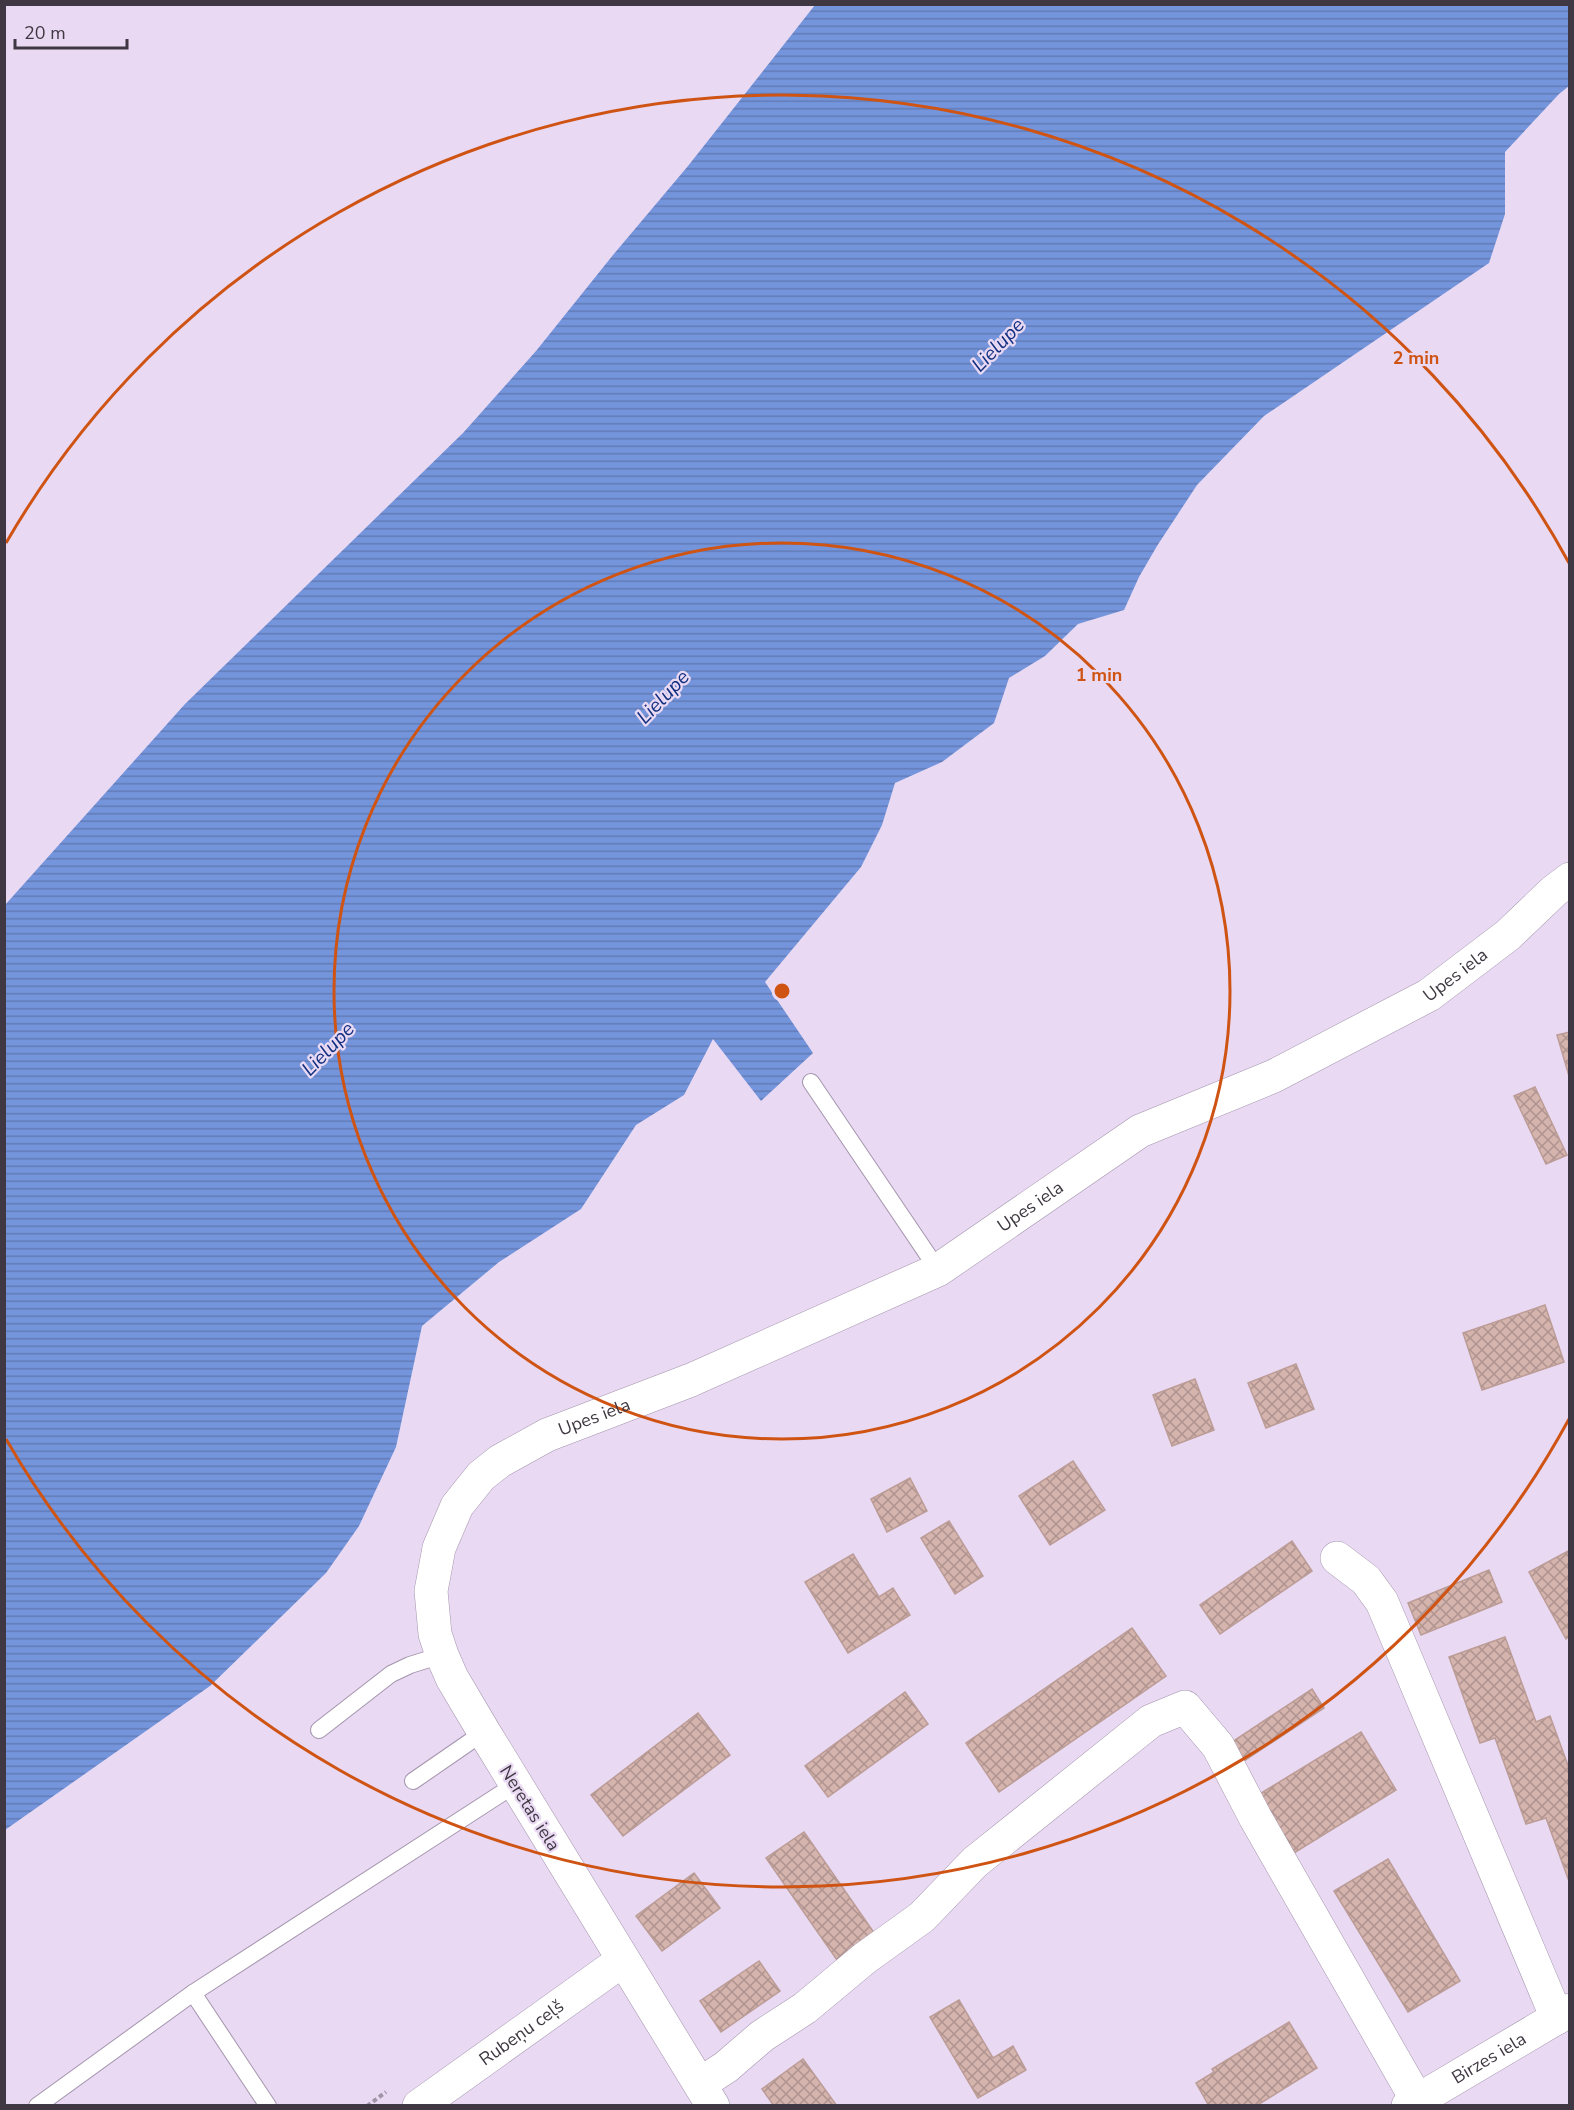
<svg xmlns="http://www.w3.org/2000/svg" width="1574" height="2110" font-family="'Nunito Sans',sans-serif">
  <defs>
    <pattern id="water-rules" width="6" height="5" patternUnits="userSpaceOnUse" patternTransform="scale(1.5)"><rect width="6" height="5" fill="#7495dc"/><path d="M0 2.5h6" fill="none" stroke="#617bb4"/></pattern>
    <pattern id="building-cross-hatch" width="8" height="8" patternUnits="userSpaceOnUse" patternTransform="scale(1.5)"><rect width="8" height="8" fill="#d6b4ae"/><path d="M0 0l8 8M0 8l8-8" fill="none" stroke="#af938f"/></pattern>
  </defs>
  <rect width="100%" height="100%" fill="#e9d9f3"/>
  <!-- water -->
  <path fill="url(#water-rules)" d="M 815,5 L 1569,5 L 1569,86 L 1559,94 L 1505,152 L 1505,214 L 1489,263 L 1264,416 L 1197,485 L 1157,546 L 1139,577 L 1124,610 L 1078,624 L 1045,656 L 1009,678 L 994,723 L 942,762 L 895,783 L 882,825 L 861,867 L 765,982 L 813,1053 L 761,1101 L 713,1039 L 684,1095 L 636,1125 L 581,1209 L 499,1262 L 422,1326 L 396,1447 L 359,1526 L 326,1573 L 210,1686 L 5,1830 L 5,905 L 185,704 L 463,433 L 536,351 L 613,255 L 688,166 Z"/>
  <!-- building -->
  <g fill="url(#building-cross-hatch)" stroke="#bc9c96" stroke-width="1.5">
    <path d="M 1570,1032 L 1570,1076 L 1569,1076 L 1557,1035 Z"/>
    <path d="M 1535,1087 L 1567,1155 L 1546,1164 L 1514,1096 Z"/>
    <path d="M 1545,1305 L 1564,1362 L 1482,1390 L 1463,1333 Z"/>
    <path d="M 1296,1364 L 1314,1409 L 1266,1428 L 1248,1383 Z"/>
    <path d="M 1195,1379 L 1214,1430 L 1172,1446 L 1153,1395 Z"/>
    <path d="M 1073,1461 L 1105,1510 L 1050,1545 L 1019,1496 Z"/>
    <path d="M 910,1478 L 927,1511 L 887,1532 L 871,1499 Z"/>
    <path d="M 949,1521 L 983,1576 L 955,1594 L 921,1538 Z"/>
    <path d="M 1292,1541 L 1312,1571 L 1220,1634 L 1200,1605 Z"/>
    <path d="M 1570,1550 L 1570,1636 L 1566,1639 L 1529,1572 Z"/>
    <path d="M 853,1554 L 879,1597 L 893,1588 L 910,1615 L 848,1653 L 805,1582 Z"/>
    <path d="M 1489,1570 L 1502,1602 L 1421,1635 L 1408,1603 Z"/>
    <path d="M 1132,1628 L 1166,1676 L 999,1792 L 966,1743 Z"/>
    <path d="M 1505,1637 L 1536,1722 L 1550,1716 L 1570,1771 L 1570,1884 L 1546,1818 L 1526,1824 L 1495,1738 L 1480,1743 L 1449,1657 Z"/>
    <path d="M 1312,1689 L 1324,1708 L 1241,1763 L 1229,1744 Z"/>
    <path d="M 905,1692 L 928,1724 L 828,1797 L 805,1766 Z"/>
    <path d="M 698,1713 L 730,1755 L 623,1836 L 591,1795 Z"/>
    <path d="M 1361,1732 L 1396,1790 L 1294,1853 L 1258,1795 Z"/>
    <path d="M 804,1832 L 875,1934 L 837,1960 L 766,1858 Z"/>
    <path d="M 1388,1859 L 1460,1981 L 1408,2012 L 1334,1891 Z"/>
    <path d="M 694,1873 L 720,1908 L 662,1951 L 636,1916 Z"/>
    <path d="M 759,1961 L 780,1991 L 721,2032 L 700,2001 Z"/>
    <path d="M 959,2000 L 993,2058 L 1013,2046 L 1026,2070 L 978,2098 L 930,2017 Z"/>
    <path d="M 1289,2022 L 1317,2068 L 1256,2106 L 1209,2106 L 1196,2083 L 1214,2072 L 1212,2069 Z"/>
    <path d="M 803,2059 L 837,2106 L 774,2106 L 762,2089 Z"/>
  </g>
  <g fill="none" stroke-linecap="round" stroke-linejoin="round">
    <defs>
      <g id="service">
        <path d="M 811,1082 L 938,1270"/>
        <path d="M 319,1730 L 391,1674 L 410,1665 L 442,1655"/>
        <path d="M 413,1781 L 484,1732"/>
        <path d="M 193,1993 L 268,2106"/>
        <path d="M 37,2106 L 193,1993 L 516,1784"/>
      </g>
      <g id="minor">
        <path d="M 1337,1558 L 1366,1580 L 1382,1602 L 1557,2018"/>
        <path d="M 700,2084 L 726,2067 L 762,2036 L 805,2008 L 865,1958 L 922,1917 L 975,1862 L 1151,1721 L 1185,1707 L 1218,1746 L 1255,1817 L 1417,2100"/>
        <path id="s1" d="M 419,2106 L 623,1960"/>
        <path id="s2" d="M 713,2106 L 484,1732 L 452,1678 L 442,1655 L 435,1634 L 431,1591 L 439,1548 L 457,1506 L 481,1476 L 500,1461 L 547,1435 L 691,1380 L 938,1270 L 1140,1131 L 1274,1076 L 1429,995 L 1508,935 L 1554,891 L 1570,879"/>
        <path id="s3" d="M 1408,2106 L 1570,2010"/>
      </g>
    </defs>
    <!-- service casing -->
    <use href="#service" stroke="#a495ad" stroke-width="18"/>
    <!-- minor casing -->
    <use href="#minor" stroke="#a495ad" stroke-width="34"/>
    <!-- path -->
    <path stroke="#a094a7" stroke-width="4" stroke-dasharray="4.5 3" stroke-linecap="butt" d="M 367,2106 L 386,2092"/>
    <!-- service -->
    <use href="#service" stroke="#fff" stroke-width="16"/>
    <!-- minor -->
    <use href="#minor" stroke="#fff" stroke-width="33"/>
  </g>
  <!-- distance rings -->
  <g fill="none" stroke="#cf5414" stroke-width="3">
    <circle cx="782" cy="991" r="448"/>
    <path d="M1569 1419A896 896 0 0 1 6 1439M6 543A896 896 0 0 1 1569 563"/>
  </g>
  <g text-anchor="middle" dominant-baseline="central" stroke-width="4.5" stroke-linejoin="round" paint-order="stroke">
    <!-- street labels -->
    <g font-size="18" fill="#3f3842" stroke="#e9d9f3">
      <text stroke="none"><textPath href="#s2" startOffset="1820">Upes iela</textPath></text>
      <text stroke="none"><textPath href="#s2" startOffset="1334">Upes iela</textPath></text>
      <text stroke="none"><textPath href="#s2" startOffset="848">Upes iela</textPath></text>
      <text transform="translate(530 1808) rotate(58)">Neretas iela</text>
      <text stroke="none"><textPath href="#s1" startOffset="126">Rubeņu ceļš</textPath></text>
      <text stroke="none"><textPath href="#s3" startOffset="94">Birzes iela</textPath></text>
    </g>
    <!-- water labels -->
    <g font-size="20" font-style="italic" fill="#113081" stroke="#e9d9f3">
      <text transform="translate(998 345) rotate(-46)">Lielupe</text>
      <text transform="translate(663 697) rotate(-46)">Lielupe</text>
      <text transform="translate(328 1049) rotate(-46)">Lielupe</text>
    </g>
  </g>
  <circle cx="782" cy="991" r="9" fill="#cf5414" stroke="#e9d9f3" stroke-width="3"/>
  <g font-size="18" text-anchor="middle" font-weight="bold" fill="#cf5414" stroke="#e9d9f3" stroke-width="4.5" stroke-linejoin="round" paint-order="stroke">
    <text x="1416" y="364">2 min</text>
    <text x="1099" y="681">1 min</text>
  </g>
  <!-- border -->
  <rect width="1574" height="2110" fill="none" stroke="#3f3842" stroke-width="12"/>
  <!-- scale -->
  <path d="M15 39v9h112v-9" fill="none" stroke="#3f3842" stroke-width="3"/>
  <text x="24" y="39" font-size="18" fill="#3f3842" stroke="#e9d9f3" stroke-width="4.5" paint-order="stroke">20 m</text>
</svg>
